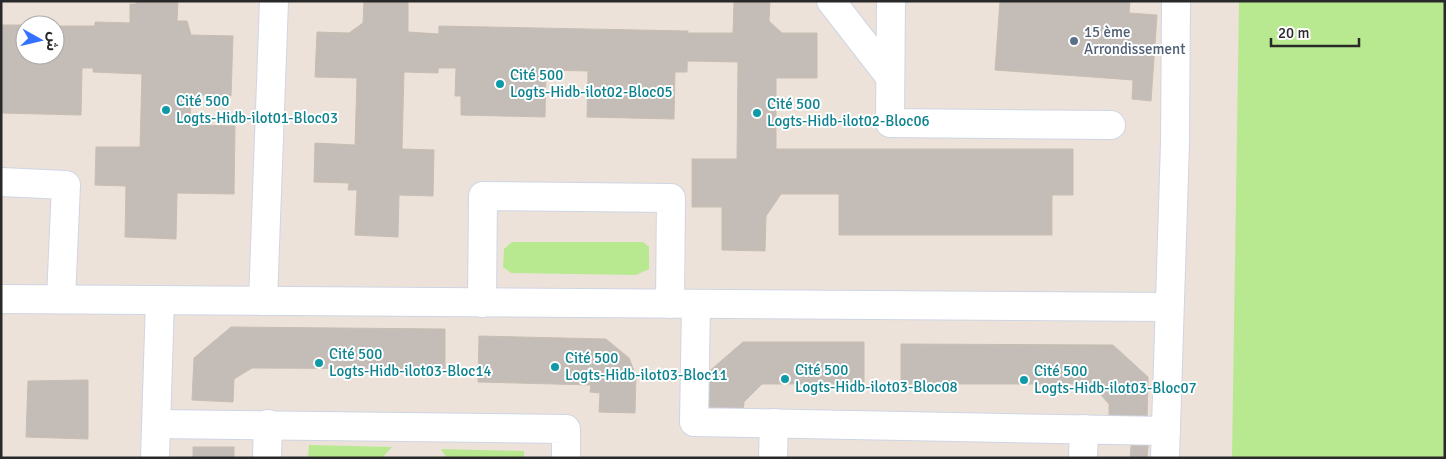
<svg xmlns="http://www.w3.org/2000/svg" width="1446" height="459" font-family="Signika,'Noto Sans Arabic',sans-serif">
  <rect width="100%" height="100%" fill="#ede2d9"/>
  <!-- green -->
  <g fill="#b8e990">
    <path d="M 1239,1 L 1445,1 L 1445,458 L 1232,458 Z"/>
    <path d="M 512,242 L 643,242 L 649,247 L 649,269 L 636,275 L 511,273 L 503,267 L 504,249 Z"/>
    <path d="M 309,445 L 392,447 L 382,458 L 308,458 Z"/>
    <path d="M 441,449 L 524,451 L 524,458 L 447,458 Z"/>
  </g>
  <!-- building -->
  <g fill="#c4bcb6" stroke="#c8beb3">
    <path d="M 136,1 L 178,1 L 177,21 L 187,21 L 191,35 L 233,36 L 231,96 L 191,95 L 190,125 L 235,126 L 234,194 L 177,193 L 176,239 L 125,237 L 126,186 L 95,185 L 96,147 L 140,147 L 142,74 L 93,72 L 95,22 L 130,23 L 130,4 L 136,4 Z"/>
    <path d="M 364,1 L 408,1 L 408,32 L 439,34 L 438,73 L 404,72 L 402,149 L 434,150 L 433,196 L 399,195 L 398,237 L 355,235 L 357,190 L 348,190 L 349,183 L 314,182 L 315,143 L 355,145 L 357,78 L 315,77 L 317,32 L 349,33 L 363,23 Z"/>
    <path d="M 734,1 L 770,1 L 769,21 L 782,33 L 817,33 L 817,78 L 776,78 L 776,149 L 1073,149 L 1073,195 L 1052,195 L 1052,235 L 839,235 L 839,194 L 781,194 L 766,216 L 765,251 L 722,250 L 722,207 L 692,207 L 692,159 L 737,159 L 738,62 L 687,61 L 687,33 L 733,33 Z"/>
    <path d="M 1000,1 L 1130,1 L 1129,13 L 1157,15 L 1151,101 L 1132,99 L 1133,80 L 995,70 Z"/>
    <path d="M 1,25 L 25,25 L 25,55 L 55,55 L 55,26 L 95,26 L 94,68 L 82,68 L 81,115 L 1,113 Z"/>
    <path d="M 439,26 L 688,31 L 687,72 L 675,72 L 674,119 L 587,117 L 588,71 L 546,70 L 545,117 L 461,115 L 461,96 L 455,96 L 456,68 L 438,68 Z"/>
    <path d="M 231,327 L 445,329 L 445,369 L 252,368 L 234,379 L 233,402 L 192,400 L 194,358 Z"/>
    <path d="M 479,336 L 606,339 L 629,358 L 636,376 L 635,413 L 599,412 L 600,393 L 590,392 L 591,385 L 478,382 Z"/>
    <path d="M 743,342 L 864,342 L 864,384 L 762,384 L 744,402 L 742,422 L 704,419 L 706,374 Z"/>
    <path d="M 901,344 L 1113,345 L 1148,377 L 1147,420 L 1109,419 L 1109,404 L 1091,384 L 901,384 Z"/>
    <path d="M 88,380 L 88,439 L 26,437 L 28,381 Z"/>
    <path d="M 1132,435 L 1149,437 L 1147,458 L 1130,458 Z"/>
    <rect x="193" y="447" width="41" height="11"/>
  </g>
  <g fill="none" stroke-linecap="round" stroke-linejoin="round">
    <defs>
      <g id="street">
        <path d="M 831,1 L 890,77"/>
        <path d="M 891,1 L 890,123 L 1111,125"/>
        <path d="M 1,182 L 66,185 L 61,299"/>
        <path d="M 1,299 L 1169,307"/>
        <path d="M 263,301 L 274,1"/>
        <path d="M 482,303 L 483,196 L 671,198 L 670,304"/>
        <path d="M 696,305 L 694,422 L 1166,431"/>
        <path d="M 157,424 L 566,429 L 566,458"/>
        <path d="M 155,458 L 160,300"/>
        <path d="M 267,458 L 268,424"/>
        <path d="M 773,458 L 774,423"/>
        <path d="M 1083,458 L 1084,429"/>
        <path d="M 1165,458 L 1175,143 L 1176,1"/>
      </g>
    </defs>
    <!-- street casing -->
    <use href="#street" stroke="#ced5e4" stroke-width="30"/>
    <!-- street -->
    <use href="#street" stroke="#fff" stroke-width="28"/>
  </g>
  <!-- markers -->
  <circle fill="#5c6f8a" stroke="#fff" stroke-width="2" cx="1074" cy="41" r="5"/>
  <g fill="#0f9aa8" stroke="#fff" stroke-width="2">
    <circle cx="500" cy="84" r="5"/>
    <circle cx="166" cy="110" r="5"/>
    <circle cx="757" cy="113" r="5"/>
    <circle cx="319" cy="363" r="5"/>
    <circle cx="555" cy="367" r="5"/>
    <circle cx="785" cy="379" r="5"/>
    <circle cx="1024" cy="380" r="5"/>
  </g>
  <g text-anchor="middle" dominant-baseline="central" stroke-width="4" stroke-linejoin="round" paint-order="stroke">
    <!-- service labels -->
    <g font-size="15" fill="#4e5e75" stroke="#fff" text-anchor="start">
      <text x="1084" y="32">15 ème<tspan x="1084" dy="17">Arrondissement</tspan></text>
    </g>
    <!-- culture labels -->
    <g font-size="15" fill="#0d838f" stroke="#fff" text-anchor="start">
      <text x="510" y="75">Cité 500<tspan x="510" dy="17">Logts-Hidb-ilot02-Bloc05</tspan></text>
      <text x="176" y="101">Cité 500<tspan x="176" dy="17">Logts-Hidb-ilot01-Bloc03</tspan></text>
      <text x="767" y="104">Cité 500<tspan x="767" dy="17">Logts-Hidb-ilot02-Bloc06</tspan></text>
      <text x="329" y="354">Cité 500<tspan x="329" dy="17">Logts-Hidb-ilot03-Bloc14</tspan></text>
      <text x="565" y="358">Cité 500<tspan x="565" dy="17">Logts-Hidb-ilot03-Bloc11</tspan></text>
      <text x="795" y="370">Cité 500<tspan x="795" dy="17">Logts-Hidb-ilot03-Bloc08</tspan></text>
      <text x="1034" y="371">Cité 500<tspan x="1034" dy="17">Logts-Hidb-ilot03-Bloc07</tspan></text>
    </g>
  </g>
  <!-- border -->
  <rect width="1446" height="459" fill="none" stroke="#292929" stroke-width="5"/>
  <!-- north arrow -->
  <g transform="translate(40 40) rotate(98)"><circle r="24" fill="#ffffff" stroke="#a9a9a9"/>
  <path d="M0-4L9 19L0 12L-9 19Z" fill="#3471ff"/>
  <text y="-8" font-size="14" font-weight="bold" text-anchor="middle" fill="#292929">ش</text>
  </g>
  <!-- scale -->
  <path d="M1271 38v8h88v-8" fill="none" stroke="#292929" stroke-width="2.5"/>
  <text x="1278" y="38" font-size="15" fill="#292929" stroke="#ffffff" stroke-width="4" paint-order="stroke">20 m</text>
</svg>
